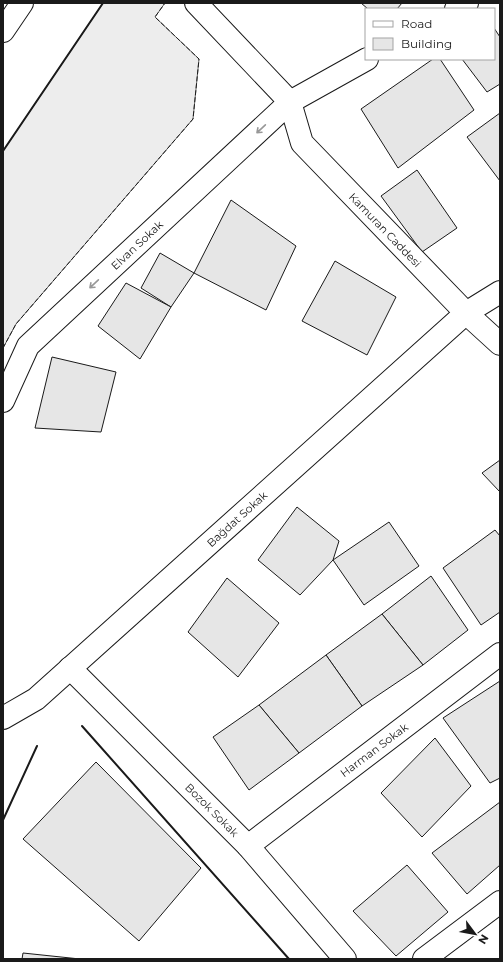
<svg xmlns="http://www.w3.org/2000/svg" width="503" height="962" font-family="Montserrat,sans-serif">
  <rect width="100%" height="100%" fill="#fff"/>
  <!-- built -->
  <path fill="#ededed" stroke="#6a6a6a" d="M 103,3 L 165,3 L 155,17 L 199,59 L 193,119 L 16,324 L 3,348 L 3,151 Z"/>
  <!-- building -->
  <g fill="#e6e6e6" stroke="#1a1a1a">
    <path d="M 361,3 L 402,3 L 397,9 L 368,9 Z"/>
    <path d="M 494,28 L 500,37 L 500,84 L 487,92 L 462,59 L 494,59 Z"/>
    <path d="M 433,59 L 440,59 L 474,110 L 398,168 L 361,109 Z"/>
    <path d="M 500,113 L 500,181 L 467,137 Z"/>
    <path d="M 417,170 L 457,228 L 422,252 L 381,196 Z"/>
    <path d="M 231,200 L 296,246 L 266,310 L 194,273 Z"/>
    <path d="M 160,253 L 194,273 L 171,307 L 141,288 Z"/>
    <path d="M 335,261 L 396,297 L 367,355 L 302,321 Z"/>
    <path d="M 126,283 L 171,307 L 140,359 L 98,326 Z"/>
    <path d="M 52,357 L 116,372 L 101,432 L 35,428 Z"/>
    <path d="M 500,460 L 500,492 L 482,473 Z"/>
    <path d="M 297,507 L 339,541 L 333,560 L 300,595 L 258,560 Z"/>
    <path d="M 389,522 L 419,566 L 364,605 L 333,560 Z"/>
    <path d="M 495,530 L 500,536 L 500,612 L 481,625 L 443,568 Z"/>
    <path d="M 431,576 L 468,630 L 423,665 L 382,614 Z"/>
    <path d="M 227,578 L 279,623 L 238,677 L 188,632 Z"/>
    <path d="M 382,614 L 423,665 L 362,706 L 326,655 Z"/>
    <path d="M 326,655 L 362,706 L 299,753 L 259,705 Z"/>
    <path d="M 500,681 L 500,778 L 490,783 L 443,718 Z"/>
    <path d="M 259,705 L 299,753 L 249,790 L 213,737 Z"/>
    <path d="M 435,738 L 471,786 L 422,837 L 381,793 Z"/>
    <path d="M 96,762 L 201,868 L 139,941 L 23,839 Z"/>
    <path d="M 500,802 L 500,865 L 467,894 L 432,853 Z"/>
    <path d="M 407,865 L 448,912 L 396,956 L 353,911 Z"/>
    <path d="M 23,953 L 80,959 L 22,959 Z"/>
  </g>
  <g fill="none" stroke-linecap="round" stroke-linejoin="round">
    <defs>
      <g id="minor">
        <path d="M 70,668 L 248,846 L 345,959"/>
        <path d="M 3,718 L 36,699 L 466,313 L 500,292"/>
        <path d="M 248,846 L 500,654"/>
        <path d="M 424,959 L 500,902"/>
      </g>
      <path id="tertiary" d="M 3,401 L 28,346 L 290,102 L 302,143 L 466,313 L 500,344"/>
      <g id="secondary">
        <path d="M 196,3 L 290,102 L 367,59"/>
        <path d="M 456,9 L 467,3"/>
      </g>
      <path id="motorway" d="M 3,31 L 22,3"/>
    </defs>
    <!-- minor casing -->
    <use href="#minor" stroke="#1a1a1a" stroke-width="24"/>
    <!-- tertiary casing -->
    <use href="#tertiary" stroke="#1a1a1a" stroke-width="24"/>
    <!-- secondary casing -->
    <use href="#secondary" stroke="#1a1a1a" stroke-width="24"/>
    <!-- motorway casing -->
    <use href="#motorway" stroke="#1a1a1a" stroke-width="24"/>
    <!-- minor -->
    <use href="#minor" stroke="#fff" stroke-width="22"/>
    <!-- tertiary -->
    <use href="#tertiary" stroke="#fff" stroke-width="22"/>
    <!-- secondary -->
    <use href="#secondary" stroke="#fff" stroke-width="22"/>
    <!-- motorway -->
    <use href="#motorway" stroke="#fff" stroke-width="22"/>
    <!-- fence -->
    <path stroke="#1a1a1a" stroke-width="1" stroke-dasharray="5 2" stroke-linecap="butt" d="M 3,348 L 16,324 L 193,119 L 199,59 L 155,17 L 165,3"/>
    <!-- wall -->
    <g stroke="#1a1a1a" stroke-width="2">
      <path d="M 3,151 L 103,3"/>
      <path d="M 82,726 L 289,959"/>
      <path d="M 3,820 L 37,746"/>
    </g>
  </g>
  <!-- one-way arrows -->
  <defs><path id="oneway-shaft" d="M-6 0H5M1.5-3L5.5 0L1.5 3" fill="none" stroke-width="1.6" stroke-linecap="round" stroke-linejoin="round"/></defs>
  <g stroke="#989898">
    <use href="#oneway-shaft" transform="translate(261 129) rotate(137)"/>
    <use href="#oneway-shaft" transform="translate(94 284) rotate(137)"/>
  </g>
  <g text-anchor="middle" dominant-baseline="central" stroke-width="3" stroke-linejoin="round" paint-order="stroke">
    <!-- street labels -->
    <g font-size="11" fill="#1a1a1a" stroke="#fff">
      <text transform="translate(385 230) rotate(46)">Kamuran Caddesi</text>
      <text transform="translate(137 245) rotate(-43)">Elvan Sokak</text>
      <text transform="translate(237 519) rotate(-42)">Bağdat Sokak</text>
      <text transform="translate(374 750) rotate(-37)">Harman Sokak</text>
      <text transform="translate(212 810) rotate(45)">Bozok Sokak</text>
    </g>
  </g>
  <!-- border -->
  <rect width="503" height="962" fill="none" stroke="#1a1a1a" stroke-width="8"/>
  <!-- legend -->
  <rect x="365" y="8" width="130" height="52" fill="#ffffff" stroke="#a3a3a3"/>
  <rect x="373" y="21" width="20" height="6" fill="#ffffff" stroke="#a3a3a3"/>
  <text x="401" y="28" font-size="12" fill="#1a1a1a">Road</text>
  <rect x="373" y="38" width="20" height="12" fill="#e6e6e6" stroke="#a3a3a3"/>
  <text x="401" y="48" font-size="12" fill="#1a1a1a">Building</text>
  <!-- north arrow -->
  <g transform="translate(475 934) rotate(122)" stroke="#ffffff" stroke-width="3" paint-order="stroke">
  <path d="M0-3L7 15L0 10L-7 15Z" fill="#1a1a1a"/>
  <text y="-6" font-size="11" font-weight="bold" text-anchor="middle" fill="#1a1a1a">N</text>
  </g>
</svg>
